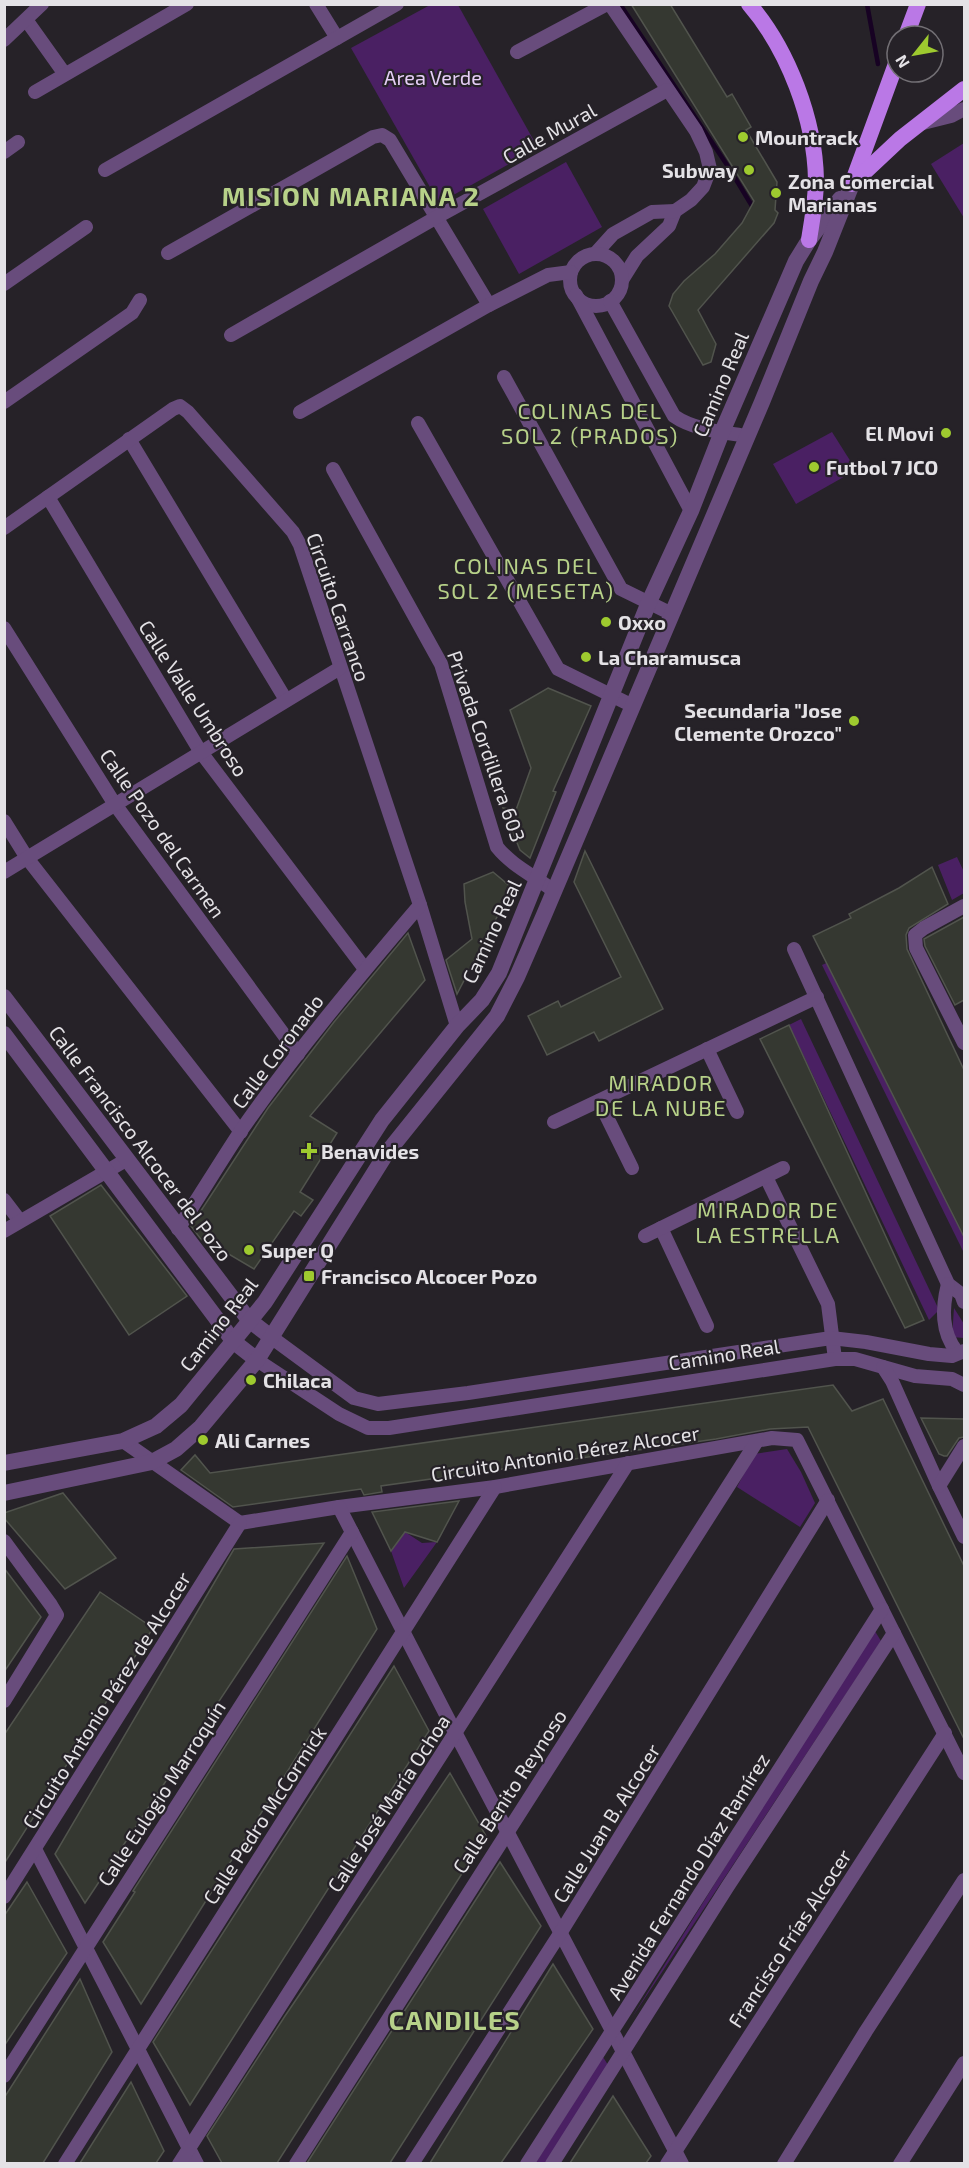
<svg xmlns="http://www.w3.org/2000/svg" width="969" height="2168" font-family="'Exo 2',sans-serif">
  <rect width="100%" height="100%" fill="#262228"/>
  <!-- green -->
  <g fill="#4a2063">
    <path d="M 430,5 L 458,5 L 538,148 L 439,203 L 351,48 Z"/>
    <path d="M 964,143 L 964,218 L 931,164 Z"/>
    <path d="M 566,162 L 602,227 L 519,274 L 483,209 Z"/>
    <path d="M 832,432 L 856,470 L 796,504 L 773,464 Z"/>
    <path d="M 957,857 L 964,872 L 964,893 L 952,900 L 938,865 Z"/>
    <path d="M 831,961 L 964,1234 L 964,1253 L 822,965 Z"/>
    <path d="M 801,1019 L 939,1310 L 929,1320 L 789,1025 Z"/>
    <path d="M 954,1308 L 964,1324 L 964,1338 L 952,1337 Z"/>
    <path d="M 787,1449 L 801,1472 L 815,1503 L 800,1527 L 737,1487 L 754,1454 Z"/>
    <path d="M 405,1532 L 422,1543 L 437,1542 L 404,1588 L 391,1551 Z"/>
    <path d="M 873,1628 L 881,1641 L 631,2019 Z"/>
    <path d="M 603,2057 L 608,2065 L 545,2163 L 535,2164 Z"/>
  </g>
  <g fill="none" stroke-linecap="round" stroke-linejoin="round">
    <!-- stream -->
    <g stroke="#170223" stroke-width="4.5">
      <path d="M 620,4 L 729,168 L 755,211"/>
      <path d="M 867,4 L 878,64"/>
    </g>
  </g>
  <!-- building -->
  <g fill="#353831" stroke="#51544d" stroke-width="1.5">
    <path d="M 631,4 L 670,4 L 727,97 L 732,94 L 751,127 L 746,130 L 777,182 L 775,210 L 778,213 L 774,223 L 698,310 L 716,344 L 711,362 L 703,365 L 669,306 L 673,294 L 684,281 L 715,254 L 742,223 L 754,201 Z"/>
    <path d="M 548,688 L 591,706 L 553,791 L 556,792 L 530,858 L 520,850 L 503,808 L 516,810 L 531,768 L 510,710 Z"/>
    <path d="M 585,851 L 663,1009 L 599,1041 L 594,1032 L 547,1055 L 528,1016 L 558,1001 L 561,1007 L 621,977 L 574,882 Z"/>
    <path d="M 932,867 L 948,904 L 909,928 L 906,935 L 907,949 L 964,1070 L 964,1237 L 813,936 L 851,918 L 849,914 L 899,888 Z"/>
    <path d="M 493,872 L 512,888 L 457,994 L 446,960 L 472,939 L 465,902 L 464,884 Z"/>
    <path d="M 964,917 L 964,1000 L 955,1005 L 925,946 L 924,939 Z"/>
    <path d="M 408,933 L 425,980 L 310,1116 L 337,1133 L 300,1192 L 313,1200 L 301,1216 L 294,1211 L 254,1269 L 222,1250 L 219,1255 L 200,1238 L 191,1226 L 268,1108 L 334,1022 Z"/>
    <path d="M 789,1025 L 924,1320 L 905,1328 L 760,1039 Z"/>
    <path d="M 101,1185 L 187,1296 L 129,1335 L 50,1216 Z"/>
    <path d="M 833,1385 L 852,1411 L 883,1399 L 964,1566 L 964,1739 L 808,1427 L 770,1429 L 716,1439 L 381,1486 L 382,1492 L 364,1495 L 361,1489 L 233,1507 L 181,1470 L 195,1455 L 210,1473 Z"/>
    <path d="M 921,1418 L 964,1419 L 964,1437 L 959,1438 L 947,1456 L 944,1456 L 939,1454 Z"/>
    <path d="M 63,1493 L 116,1558 L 65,1589 L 4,1518 L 4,1513 Z"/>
    <path d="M 459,1501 L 437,1542 L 405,1532 L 391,1551 L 372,1512 Z"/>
    <path d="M 324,1543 L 85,1903 L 55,1854 L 234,1549 Z"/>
    <path d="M 347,1556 L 377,1629 L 141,2004 L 103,1942 L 135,1892 L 133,1891 Z"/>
    <path d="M 4,1568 L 41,1617 L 4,1672 Z"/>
    <path d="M 100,1592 L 153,1628 L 4,1864 L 4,1735 Z"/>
    <path d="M 394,1666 L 429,1731 L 190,2105 L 153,2042 Z"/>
    <path d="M 450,1773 L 486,1836 L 277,2163 L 222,2163 L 207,2136 L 285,2016 Z"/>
    <path d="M 500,1862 L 541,1926 L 390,2163 L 307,2163 Z"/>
    <path d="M 27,1882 L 67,1953 L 4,2046 L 4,1916 Z"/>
    <path d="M 553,1964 L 593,2029 L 501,2163 L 430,2163 Z"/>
    <path d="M 80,1979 L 112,2052 L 43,2163 L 4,2163 L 4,2098 Z"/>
    <path d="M 131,2082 L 164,2151 L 156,2163 L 80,2163 Z"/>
    <path d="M 613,2096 L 651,2156 L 646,2163 L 570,2163 Z"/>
  </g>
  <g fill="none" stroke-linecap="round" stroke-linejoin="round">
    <!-- minor -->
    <g stroke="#684c7c" stroke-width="14">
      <path d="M 316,4 L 337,38"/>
      <path d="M 610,4 L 696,131 L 706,152 L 710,169 L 703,187 L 691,200 L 675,211 L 669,226 L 637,256 L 622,280"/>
      <path d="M 27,21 L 64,73"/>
      <path d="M 4,40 L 42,4"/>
      <path d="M 517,52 L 607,4"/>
      <path d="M 35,92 L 187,4"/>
      <path d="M 923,123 L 951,116 L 964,109"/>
      <path d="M 4,152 L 18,142"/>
      <path d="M 105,170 L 397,4"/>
      <path d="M 168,253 L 373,137 L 382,135 L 390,140 L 489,305"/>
      <path d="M 595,254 L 613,234 L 652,212 L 675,211"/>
      <circle cx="596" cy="280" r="26"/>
      <path d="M 4,284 L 86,227"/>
      <path d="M 576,295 L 691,511"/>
      <path d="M 610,301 L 674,416 C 694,430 723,432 747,436"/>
      <path d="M 231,335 L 437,217 L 667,90"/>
      <path d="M 504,377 L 621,589 L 672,614"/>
      <path d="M 4,402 L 132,313 L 140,300"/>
      <path d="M 300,412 L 489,305 L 548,275 L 571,272"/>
      <path d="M 418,423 L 558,669 L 633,706"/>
      <path d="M 129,439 L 286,700"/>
      <path d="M 333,469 L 441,664 L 497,847 C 512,866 535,876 554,891"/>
      <path d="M 48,497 L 200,751 L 365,969"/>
      <path d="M 4,528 L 173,409 L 180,406 L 188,412 L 293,532 L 300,545 L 420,905 L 457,1026"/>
      <path d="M 4,628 L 114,803 L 298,1054"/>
      <path d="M 4,821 L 27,858 L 241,1132"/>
      <path d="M 4,872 L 340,668"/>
      <path d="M 964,906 L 924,928 L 915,935 L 916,948 L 964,1043"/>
      <path d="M 794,949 L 948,1284 L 961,1294 L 964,1302"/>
      <path d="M 707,1049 L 737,1112"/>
      <path d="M 599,1101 L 632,1168"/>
      <path d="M 554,1122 L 817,997"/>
      <path d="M 766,1177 L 828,1304 L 835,1359"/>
      <path d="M 4,1200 L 20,1221"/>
      <path d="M 661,1228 L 707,1326"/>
      <path d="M 178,1229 C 199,1197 219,1164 240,1132 C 295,1053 357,979 420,905"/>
      <path d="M 4,1231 L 126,1160"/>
      <path d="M 645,1236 L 783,1168"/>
      <path d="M 948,1284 C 942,1308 941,1332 957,1352"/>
      <path d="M 271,1337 L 354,1398 L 378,1404 L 468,1393 L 831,1338 L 866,1342 L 929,1354 L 952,1356 L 964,1351"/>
      <path d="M 257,1360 L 339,1414 L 368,1428 L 389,1428 L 835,1359 L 855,1359 L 915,1376 L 952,1379 L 964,1385"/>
      <path d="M 883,1367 L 892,1381 L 939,1486 L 964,1537"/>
      <path d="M 123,1441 L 240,1523 L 339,1507 L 495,1487 L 772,1438 L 797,1440 L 964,1773"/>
      <path d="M 939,1486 L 964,1446"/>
      <path d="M 339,1507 L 456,1734 L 682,2164"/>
      <path d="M 4,1541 L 51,1605 L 57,1615 L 4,1701"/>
      <path d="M 35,1849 L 197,2164"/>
      <path d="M 4,1897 L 240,1523"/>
      <path d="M 4,2076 L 352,1532"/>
      <path d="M 65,2164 L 495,1487"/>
      <path d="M 179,2164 L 628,1463"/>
      <path d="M 296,2164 L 757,1441"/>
      <path d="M 412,2164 L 561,1932 L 828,1500"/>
      <path d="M 527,2164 L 882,1609"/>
      <path d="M 552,2164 L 728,1886 L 894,1633"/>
      <path d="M 667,2164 L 945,1733"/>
      <path d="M 784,2164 L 866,2031 L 964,1880"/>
      <path d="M 900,2164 L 964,2063"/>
    </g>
    <!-- tertiary -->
    <g stroke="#684c7c" stroke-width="16">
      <path d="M 4,997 L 249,1320 L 271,1337"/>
      <path d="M 4,1034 L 234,1342 L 257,1360"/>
      <path d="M 4,1463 L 123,1441 L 156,1426 L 181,1405 L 265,1302 L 382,1120 L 457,1026 L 482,1000 L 499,973 L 649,602 L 691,511 L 722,432 L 796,261 L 809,240 L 840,199"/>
      <path d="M 4,1493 L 152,1462 L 176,1449 L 201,1427 L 257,1360 L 386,1154 L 497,1016 L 517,977 L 544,915 L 762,402 L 811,281 L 825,252 L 852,184"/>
    </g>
    <!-- trunk -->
    <g stroke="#ba78e6" stroke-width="16">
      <path d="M 749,4 C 788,49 815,120 816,180 C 816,200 812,220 809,240"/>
      <path d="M 906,36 L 918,4"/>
      <path d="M 853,181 L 897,61"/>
      <path d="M 852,184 L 900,139 L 964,89"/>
    </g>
  </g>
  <!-- markers -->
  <g fill="#9eca2f" stroke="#262228" stroke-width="2">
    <circle cx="743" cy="137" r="6"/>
    <circle cx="749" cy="170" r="6"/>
    <circle cx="776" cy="193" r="6"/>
    <circle cx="946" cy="433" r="6"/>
    <circle cx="814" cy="467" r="6"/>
    <circle cx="606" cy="622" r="6"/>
    <circle cx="586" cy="657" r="6"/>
    <circle cx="854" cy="721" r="6"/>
    <path d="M306 1142h6v6h6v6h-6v6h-6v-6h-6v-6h6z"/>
    <circle cx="249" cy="1250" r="6"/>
    <rect x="303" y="1270" width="12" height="12" rx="3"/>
    <circle cx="251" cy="1380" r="6"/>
    <circle cx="203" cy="1440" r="6"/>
  </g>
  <g text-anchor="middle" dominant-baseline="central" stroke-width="4.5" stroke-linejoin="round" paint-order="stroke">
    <!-- park labels -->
    <g font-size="20" fill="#e6cef7" stroke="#262228">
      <text x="433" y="77">Area Verde</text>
    </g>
    <!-- street labels -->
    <g font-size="20" fill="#e4e2e6" stroke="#262228">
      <text transform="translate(549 133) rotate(-29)">Calle Mural</text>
      <text transform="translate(720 384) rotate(-67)">Camino Real</text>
      <text transform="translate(339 607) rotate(71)">Circuito Carranco</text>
      <text transform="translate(194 698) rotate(57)">Calle Valle Umbroso</text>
      <text transform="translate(487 746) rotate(71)">Privada Cordillera 603</text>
      <text transform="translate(163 833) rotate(55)">Calle Pozo del Carmen</text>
      <text transform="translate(491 931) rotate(-65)">Camino Real</text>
      <text transform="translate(277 1051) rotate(-53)">Calle Coronado</text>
      <text transform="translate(141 1143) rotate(53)">Calle Francisco Alcocer del Pozo</text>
      <text transform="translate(218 1324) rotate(-52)">Camino Real</text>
      <text transform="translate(724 1354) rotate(-9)">Camino Real</text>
      <text transform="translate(565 1453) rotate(-9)">Circuito Antonio Pérez Alcocer</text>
      <text transform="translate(106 1700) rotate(-58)">Circuito Antonio Pérez de Alcocer</text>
      <text transform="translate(509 1791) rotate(-57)">Calle Benito Reynoso</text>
      <text transform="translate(161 1793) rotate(-57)">Calle Eulogio Marroquín</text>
      <text transform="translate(388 1803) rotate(-57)">Calle José María Ochoa</text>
      <text transform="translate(264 1815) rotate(-57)">Calle Pedro McCormick</text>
      <text transform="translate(606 1823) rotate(-58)">Calle Juan B. Alcocer</text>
      <text transform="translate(688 1876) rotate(-58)">Avenida Fernando Díaz Ramírez</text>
      <text transform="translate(789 1938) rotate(-57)">Francisco Frías Alcocer</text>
    </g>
    <!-- poi labels -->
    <g font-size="20" font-weight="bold" fill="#e4e2e6" stroke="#262228" text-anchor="start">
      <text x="755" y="137">Mountrack</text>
      <text x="737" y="170" text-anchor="end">Subway</text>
      <text x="788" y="181">Zona Comercial<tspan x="788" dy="23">Marianas</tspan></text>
      <text x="934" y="433" text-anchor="end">El Movi</text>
      <text x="826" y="467">Futbol 7 JCO</text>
      <text x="618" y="622">Oxxo</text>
      <text x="598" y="657">La Charamusca</text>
      <text x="842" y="710" text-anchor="end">Secundaria "Jose<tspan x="842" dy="23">Clemente Orozco"</tspan></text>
      <text x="321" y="1151">Benavides</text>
      <text x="261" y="1250">Super Q</text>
      <text x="321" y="1276">Francisco Alcocer Pozo</text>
      <text x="263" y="1380">Chilaca</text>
      <text x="215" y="1440">Ali Carnes</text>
    </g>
    <!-- quarter labels -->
    <g font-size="22" letter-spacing="1.5" fill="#b7d189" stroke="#262228">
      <text x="590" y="410">COLINAS DEL<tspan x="590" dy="25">SOL 2 (PRADOS)</tspan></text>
      <text x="526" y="565">COLINAS DEL<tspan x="526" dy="25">SOL 2 (MESETA)</tspan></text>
      <text x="661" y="1082">MIRADOR<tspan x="661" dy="25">DE LA NUBE</tspan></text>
      <text x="768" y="1209">MIRADOR DE<tspan x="768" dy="25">LA ESTRELLA</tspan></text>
    </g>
    <!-- district labels -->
    <g font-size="26" font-weight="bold" letter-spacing="1.5" fill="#b7d189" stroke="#262228">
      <text x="351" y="195">MISION MARIANA 2</text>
      <text x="455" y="2019">CANDILES</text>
    </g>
  </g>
  <!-- border -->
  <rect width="969" height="2168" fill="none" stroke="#e4e2e6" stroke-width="12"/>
  <!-- north arrow -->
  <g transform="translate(915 54) rotate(239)"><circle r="28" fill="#262228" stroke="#726f74" stroke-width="1.5"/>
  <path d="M0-4.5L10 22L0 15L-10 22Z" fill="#9eca2f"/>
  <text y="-9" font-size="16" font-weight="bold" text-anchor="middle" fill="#e4e2e6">N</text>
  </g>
</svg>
